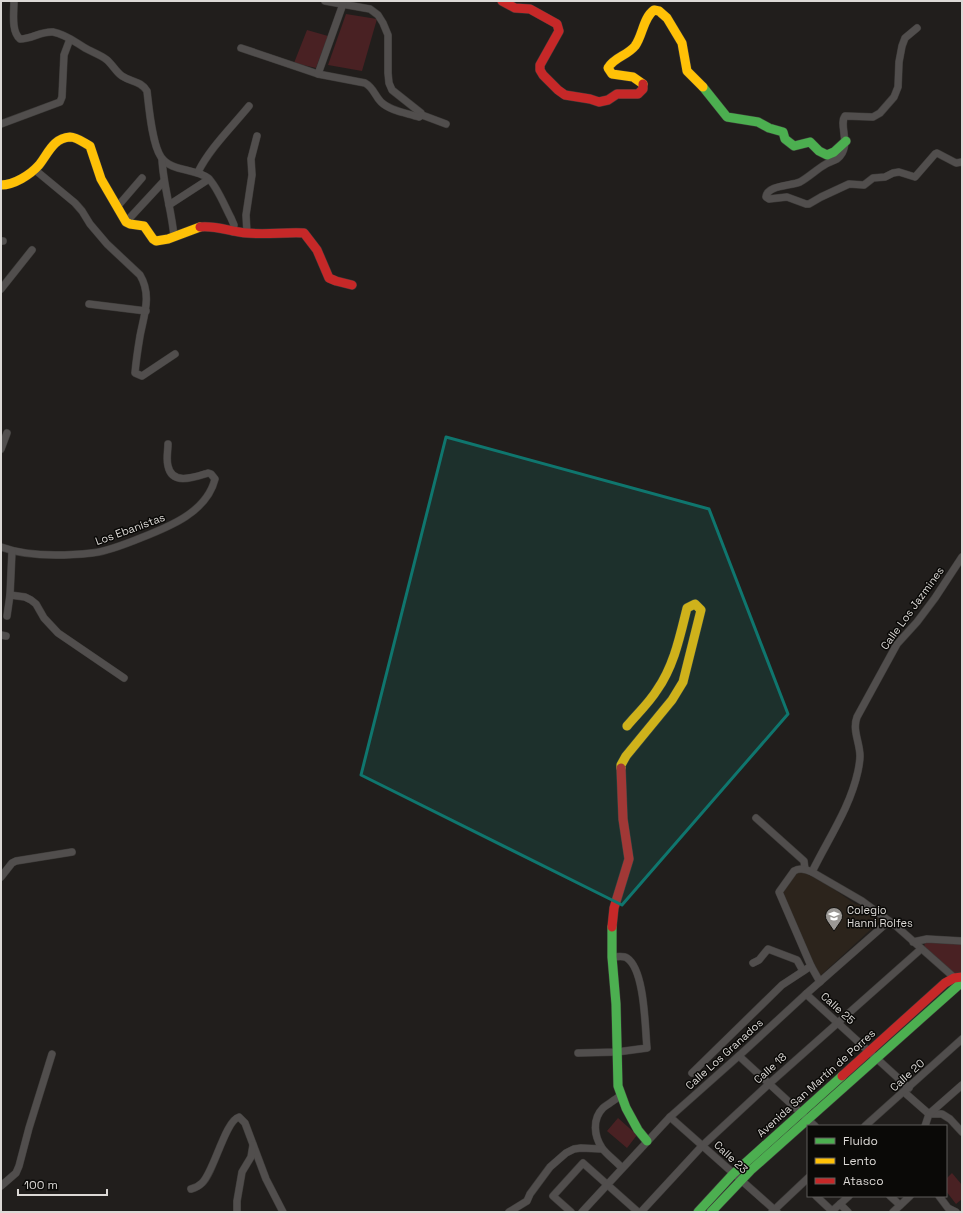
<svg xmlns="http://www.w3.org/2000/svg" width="963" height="1213" font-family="'Space Grotesk',sans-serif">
  <rect width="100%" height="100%" fill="#211e1c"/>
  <!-- built -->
  <path fill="#2c241c" d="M 799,869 L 832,888 L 855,904 L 866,906 L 881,920 L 819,977 L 780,892 Z"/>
  <!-- green -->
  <g fill="#492123">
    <path d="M 346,14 L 377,19 L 362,71 L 328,65 Z"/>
    <path d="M 307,30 L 328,36 L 316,68 L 294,63 Z"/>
    <path d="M 925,941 L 962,944 L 962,975 L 953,975 L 924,948 Z"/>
    <path d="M 618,1118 L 637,1135 L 627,1148 L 607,1131 Z"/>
    <path d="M 952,1173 L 962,1185 L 962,1199 L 956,1204 L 946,1191 L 946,1179 Z"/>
  </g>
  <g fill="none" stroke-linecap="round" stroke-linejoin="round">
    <defs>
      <g id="street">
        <path d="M 14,1 C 14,13 11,31 20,39 C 32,39 41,31 53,32 C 65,34 75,42 85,48 C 92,52 101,55 107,60 C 112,64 116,72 122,76 C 131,82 141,81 147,91 C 149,108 152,144 161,157 C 171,172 195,168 208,178 C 217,186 225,207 231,218 L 234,225 L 233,232"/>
        <path d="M 325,1 L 370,9 L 378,15 L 383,23 L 388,35 L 388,73 L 389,83 L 392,90 L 421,113 L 422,115"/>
        <path d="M 917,28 L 905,38 L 902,46 L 899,62 L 898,87 L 894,97 L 880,113 L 873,117 L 845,116 C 838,125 853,147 837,159 C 834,161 829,162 826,164 C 817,169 809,177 800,182 C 791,186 767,185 766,197 L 769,199 L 787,197 L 806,204 L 809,204 L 821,197 L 849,184 L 864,185 L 873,178 L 885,177 L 893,173 L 899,172 L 915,177 L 935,154 L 937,153 L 956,163 L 962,162"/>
        <path d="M 241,48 L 318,74 L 365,83 C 374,88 374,95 381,102 C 390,111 407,113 419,117 L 422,115 L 446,124"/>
        <path d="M 318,74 L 343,4"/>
        <path d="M 1,124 L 60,102 L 62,97 L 64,55 L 70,39"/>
        <path d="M 162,159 C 163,185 172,211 174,237"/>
        <path d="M 34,169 L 75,203 L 82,211 L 90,224 L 107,244 L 140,275 C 152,295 144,315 140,336 C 138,348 136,361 135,373 L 142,376 L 175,354"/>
        <path d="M 198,172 C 210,148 231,128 249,106"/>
        <path d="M 169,205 L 209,179"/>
        <path d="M 117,207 L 142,178"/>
        <path d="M 126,222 L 164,181"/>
        <path d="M 247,233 L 246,215 L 252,175 L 251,159 L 257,136"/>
        <path d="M 1,241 L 3,241"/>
        <path d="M 1,289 L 32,250"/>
        <path d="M 89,304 L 146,311"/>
        <path d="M 1,449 L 7,433"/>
        <path d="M 1,547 C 28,557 63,556 92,553 C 105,552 120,546 133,541 C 163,529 206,515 215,479 L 211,474 L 208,473 C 195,477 172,486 168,466 C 166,459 168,451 168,444"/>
        <path d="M 10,595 L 25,597 L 31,600 L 36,604 L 44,618 L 58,633 L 124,678"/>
        <path d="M 7,616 L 10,595 L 12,551"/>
        <path d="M 1,635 L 6,636"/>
        <path d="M 756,818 L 804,861 L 805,869"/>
        <path d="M 812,872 C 828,839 850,808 858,771 C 859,766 860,761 860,756 C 860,743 852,730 857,717 L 897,644 L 917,622 L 935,598 L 962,557"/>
        <path d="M 1,877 L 12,863 L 16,861 L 72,852"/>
        <path d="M 913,942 L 927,939 L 962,941"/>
        <path d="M 753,963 L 759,960 L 768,949 L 797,960 L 803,971"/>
        <path d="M 820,982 L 811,966 L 779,892 L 794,871 C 800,867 806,869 812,872 L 862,901 L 896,926 L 957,980"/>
        <path d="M 806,994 L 909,1088"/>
        <path d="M 578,1053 L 617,1052 L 647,1048 C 645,1028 645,970 627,958 C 623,955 616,957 612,957"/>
        <path d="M 739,1056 L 815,1126"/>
        <path d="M 692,1073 L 782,985 L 811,966"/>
        <path d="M 904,1092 L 929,1114"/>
        <path d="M 621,1095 C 615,1100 608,1104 603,1108 C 592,1119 594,1136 602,1148 C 607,1155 616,1161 622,1168"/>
        <path d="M 929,1114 L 942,1114 L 950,1119 L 962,1132"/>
        <path d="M 670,1117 L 777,1212"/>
        <path d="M 865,1126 L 962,1039"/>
        <path d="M 925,1126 L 929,1114 L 962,1085"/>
        <path d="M 1,1186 L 16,1173 L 19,1166 L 29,1128 L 52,1054"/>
        <path d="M 191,1189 C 195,1188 199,1186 202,1183 C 214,1172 225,1121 239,1117 L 245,1123 L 266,1179 L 283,1212"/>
        <path d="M 816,1196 L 832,1211"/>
        <path d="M 890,1196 L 900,1205"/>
        <path d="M 939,1196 L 948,1208 L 956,1212"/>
        <path d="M 840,1204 L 848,1212"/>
        <path d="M 237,1212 L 237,1201 L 242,1172 L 251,1157 L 253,1145"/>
        <path d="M 509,1212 L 527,1201 L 530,1194 L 550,1167 L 566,1153 L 574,1149 L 581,1148 L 602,1149"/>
        <path d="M 571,1212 L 553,1196 L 583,1163 L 638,1212"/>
        <path d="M 582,1212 L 670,1117 L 742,1053 L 806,994 L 889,921"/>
        <path d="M 641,1212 L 702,1146 L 770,1083 L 921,949"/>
        <path d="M 772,1212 L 808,1178"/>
        <path d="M 831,1212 L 849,1196"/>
        <path d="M 893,1212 L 910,1196"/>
      </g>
      <g id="fast">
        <path d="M 703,87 L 727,117 L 758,122 L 769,128 L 783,132 L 785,139 L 794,146 L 810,142 L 819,151 L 827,155 L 834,152 L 846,141"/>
        <path d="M 612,927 L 612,957 L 616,1004 L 618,1086 L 626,1108 L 638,1130 L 647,1141"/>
        <path d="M 698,1212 L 733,1174 L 842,1076"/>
        <path d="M 711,1212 L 751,1170 L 962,982"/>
      </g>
      <g id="slow">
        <path d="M 643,84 L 633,77 L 612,74 L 608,68 C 614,57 627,56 635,46 C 643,35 643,18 654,10 L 659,11 L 667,18 L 682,43 L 687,71 L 703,87"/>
        <path d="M 1,185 C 14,185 30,175 39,165 C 48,154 53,138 70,137 C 77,137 84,143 90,146 L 101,179 L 126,222 L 130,224 L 144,226 L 153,239 L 156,241 L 168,239 L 200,227"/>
        <path d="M 621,768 L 621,765 L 626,756 L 672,700 L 683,682 L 701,610 L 695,604 L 687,608 C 680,636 674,666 657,690 C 649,703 637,714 627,726"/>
      </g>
      <g id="jam">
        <path d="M 502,1 L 515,8 L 530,9 L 557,24 L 559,31 L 540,65 L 540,70 L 543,75 L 558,90 L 565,95 L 590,99 L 599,102 L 608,100 L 617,94 L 638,94 L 643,89 L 643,84"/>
        <path d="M 200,227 C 216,225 231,232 247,233 C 266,235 285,232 304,233 L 317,250 L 329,278 L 336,281 L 352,285"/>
        <path d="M 612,927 L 614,908 L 629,859 L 623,819 L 621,768"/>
        <path d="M 842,1076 L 945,983 L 954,978 L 962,977"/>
      </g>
    </defs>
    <!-- street casing -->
    <use href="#street" stroke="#3c3a38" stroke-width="8"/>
    <!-- fast casing -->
    <use href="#fast" stroke="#3c3a38" stroke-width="10"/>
    <!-- slow casing -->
    <use href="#slow" stroke="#3c3a38" stroke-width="10"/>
    <!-- jam casing -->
    <use href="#jam" stroke="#3c3a38" stroke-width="10"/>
    <!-- street -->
    <use href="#street" stroke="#514e4d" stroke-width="7"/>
    <!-- fast -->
    <use href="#fast" stroke="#4caf50" stroke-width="9"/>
    <!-- slow -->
    <use href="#slow" stroke="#ffc107" stroke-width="9"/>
    <!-- jam -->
    <use href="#jam" stroke="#c62828" stroke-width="9"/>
  </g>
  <!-- marked area -->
  <path fill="#0f766e" fill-opacity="0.2" stroke="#0f766e" stroke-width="3" stroke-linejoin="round" d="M 446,437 L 709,509 L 788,714 L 622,905 L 361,775 Z"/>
  <!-- icons -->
  <defs>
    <symbol id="school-pin" viewBox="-11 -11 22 30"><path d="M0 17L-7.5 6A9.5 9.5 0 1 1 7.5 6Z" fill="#9b9895" stroke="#0a0907"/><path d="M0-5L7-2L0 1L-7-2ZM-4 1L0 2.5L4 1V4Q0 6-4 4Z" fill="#fff"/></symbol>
  </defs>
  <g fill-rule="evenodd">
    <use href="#school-pin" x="824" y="906" width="20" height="27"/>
  </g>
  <g text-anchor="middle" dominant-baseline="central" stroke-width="3" stroke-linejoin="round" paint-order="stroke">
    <!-- street labels -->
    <g font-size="11" fill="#dcd9d6" stroke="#0a0907">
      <text transform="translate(130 529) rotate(-20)">Los Ebanistas</text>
      <text transform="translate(912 608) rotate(-54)">Calle Los Jazmines</text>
      <text transform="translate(838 1008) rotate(42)">Calle 25</text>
      <text transform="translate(724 1054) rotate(-42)">Calle Los Granados</text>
      <text transform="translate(770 1068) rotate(-42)">Calle 18</text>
      <text transform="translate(907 1075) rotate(-42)">Calle 20</text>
      <text transform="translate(816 1083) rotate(-42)">Avenida San Martín de Porres</text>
      <text transform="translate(731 1157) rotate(43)">Calle 23</text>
    </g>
    <!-- poi labels -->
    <g font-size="11" fill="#dcd9d6" stroke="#0a0907" text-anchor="start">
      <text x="847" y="910">Colegio<tspan x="847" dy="13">Hanni Rolfes</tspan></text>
    </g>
  </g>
  <!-- border -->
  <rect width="963" height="1213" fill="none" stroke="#dcd9d6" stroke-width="4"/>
  <!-- legend -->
  <rect x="807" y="1125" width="140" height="72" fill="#0a0907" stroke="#5e5c5a"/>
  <rect x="815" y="1138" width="20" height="6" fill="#4caf50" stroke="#5e5c5a"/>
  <text x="843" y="1145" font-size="12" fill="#dcd9d6">Fluido</text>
  <rect x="815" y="1158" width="20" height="6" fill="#ffc107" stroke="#5e5c5a"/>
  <text x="843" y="1165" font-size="12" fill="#dcd9d6">Lento</text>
  <rect x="815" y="1178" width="20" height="6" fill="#c62828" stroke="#5e5c5a"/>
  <text x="843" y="1185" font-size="12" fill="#dcd9d6">Atasco</text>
  <!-- scale -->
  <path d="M18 1189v6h89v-6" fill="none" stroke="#dcd9d6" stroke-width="2"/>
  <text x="24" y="1189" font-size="12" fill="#dcd9d6" stroke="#0a0907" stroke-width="3" paint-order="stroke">100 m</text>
</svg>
